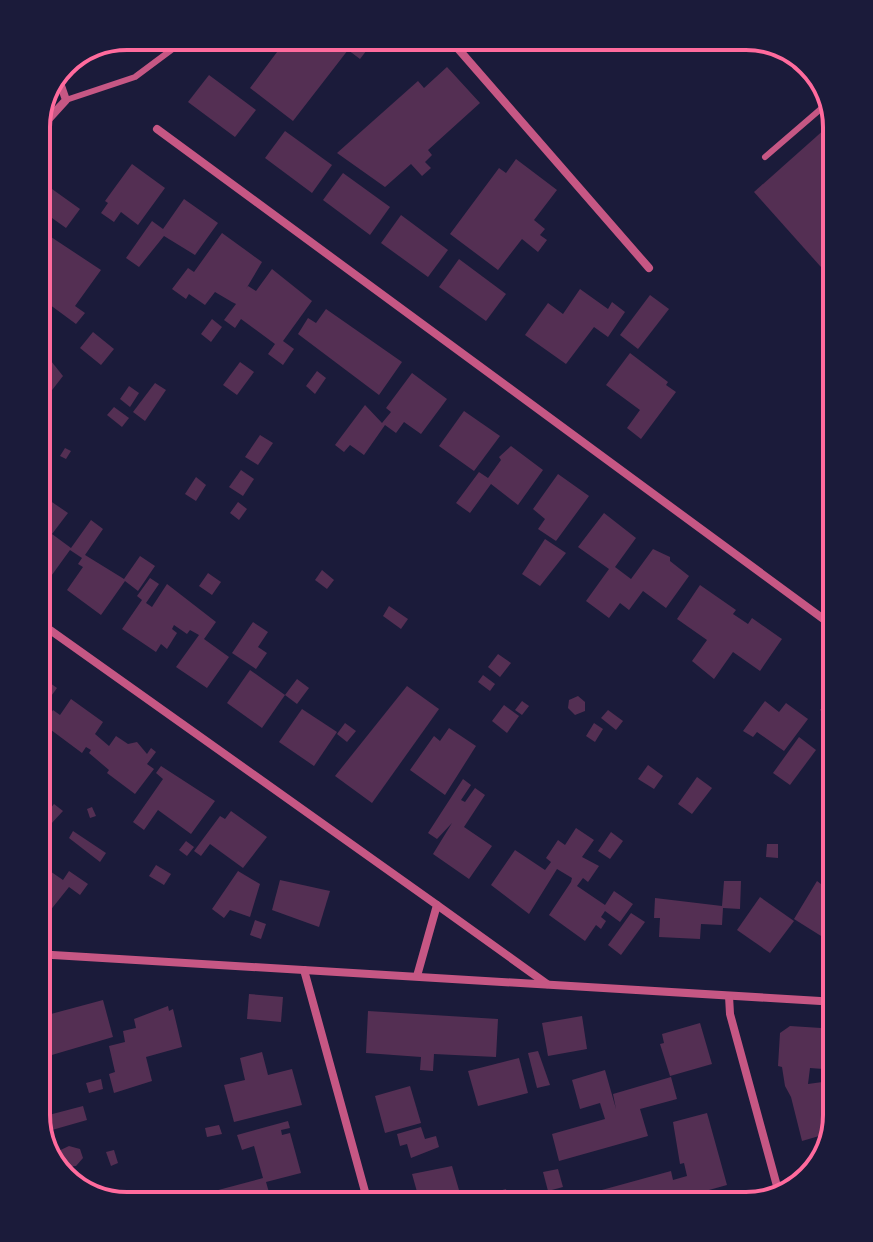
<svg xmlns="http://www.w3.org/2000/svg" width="873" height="1242" font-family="'IBM Plex Sans',sans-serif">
  <rect width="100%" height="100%" fill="#1b1b3a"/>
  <!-- building -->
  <g fill="#542f53">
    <path d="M 127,36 L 140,36 L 133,46 L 122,38 Z"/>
    <path d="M 289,36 L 366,36 L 362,41 L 370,46 L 360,59 L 348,50 L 293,121 L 250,88 Z"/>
    <path d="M 783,47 L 796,51 L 806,62 L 794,70 L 779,49 Z"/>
    <path d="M 447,67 L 480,103 L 428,150 L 432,155 L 425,162 L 431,168 L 422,176 L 411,164 L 385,187 L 337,153 L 418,81 L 424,88 Z"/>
    <path d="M 209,75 L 256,110 L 235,137 L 188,102 Z"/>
    <path d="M 835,120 L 837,127 L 837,285 L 754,192 Z"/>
    <path d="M 285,131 L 332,165 L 312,193 L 265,158 Z"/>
    <path d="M 516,159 L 557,190 L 534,220 L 545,229 L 540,235 L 547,240 L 538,252 L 522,239 L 498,270 L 450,234 L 499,168 L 506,173 Z"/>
    <path d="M 132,164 L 165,188 L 138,225 L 121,212 L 114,222 L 101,213 L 108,203 L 105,201 Z"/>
    <path d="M 343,173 L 390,207 L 370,235 L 323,200 Z"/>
    <path d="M 52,189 L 80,209 L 66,228 L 38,208 Z"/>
    <path d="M 184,199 L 218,223 L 195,255 L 164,236 L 139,267 L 126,258 L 152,221 L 163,229 Z"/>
    <path d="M 401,215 L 448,250 L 428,277 L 381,243 Z"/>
    <path d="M 42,231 L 101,270 L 75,306 L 85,313 L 76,324 L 38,296 L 41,291 L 36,287 L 36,267 L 40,262 L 36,259 L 36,239 Z"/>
    <path d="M 222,233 L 262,262 L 246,289 L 248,286 L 256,291 L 272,269 L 312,301 L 283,341 L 294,349 L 283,365 L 268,354 L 275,344 L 241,319 L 235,328 L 224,320 L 236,304 L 232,302 L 215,292 L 205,305 L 189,294 L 186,299 L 172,289 L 188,268 L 194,272 Z"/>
    <path d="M 459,259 L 506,294 L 486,321 L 439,287 Z"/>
    <path d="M 580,289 L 608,309 L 612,302 L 625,312 L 608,337 L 594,327 L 566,364 L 525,335 L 548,303 L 563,314 Z"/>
    <path d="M 650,295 L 669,309 L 638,349 L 620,335 Z"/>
    <path d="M 326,309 L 402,362 L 379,395 L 298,334 L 308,318 L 316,323 Z"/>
    <path d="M 212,319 L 222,327 L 211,342 L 201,334 Z"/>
    <path d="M 93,332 L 114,349 L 101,365 L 80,348 Z"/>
    <path d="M 630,353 L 668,382 L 666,385 L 676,392 L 641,439 L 627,428 L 640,410 L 606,385 Z"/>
    <path d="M 51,361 L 63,376 L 49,394 L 36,382 Z"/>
    <path d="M 240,362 L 254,372 L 237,395 L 223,385 Z"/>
    <path d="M 317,371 L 326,378 L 315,394 L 306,386 Z"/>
    <path d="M 412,373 L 447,399 L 421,434 L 404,422 L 396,433 L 385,425 L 364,455 L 350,445 L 344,452 L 335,445 L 365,405 L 382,423 L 391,412 L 386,408 Z"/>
    <path d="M 155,383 L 166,390 L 145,421 L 133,412 Z"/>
    <path d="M 129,386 L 139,393 L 130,407 L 120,399 Z"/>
    <path d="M 114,407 L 129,418 L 122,427 L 107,415 Z"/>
    <path d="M 464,411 L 500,436 L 474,471 L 439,446 Z"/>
    <path d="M 260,435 L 273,443 L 258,465 L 245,457 Z"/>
    <path d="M 511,446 L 543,470 L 518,505 L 491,484 L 470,513 L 456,503 L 479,472 L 488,478 L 501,460 L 499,457 Z"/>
    <path d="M 65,448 L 71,451 L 66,459 L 60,456 Z"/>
    <path d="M 241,470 L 254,479 L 243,496 L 229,487 Z"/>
    <path d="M 558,474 L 589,496 L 556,541 L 538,529 L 545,519 L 533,509 Z"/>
    <path d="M 196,477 L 206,485 L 196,501 L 185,494 Z"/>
    <path d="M 36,483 L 50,493 L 46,498 L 68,513 L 52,534 L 71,548 L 91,520 L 103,529 L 85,555 L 124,579 L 140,556 L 155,566 L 138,591 L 125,581 L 101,615 L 67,590 L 83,567 L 78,564 L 82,558 L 70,550 L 49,579 L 36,569 Z"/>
    <path d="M 238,502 L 247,509 L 239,520 L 230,513 Z"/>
    <path d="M 604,513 L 636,538 L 615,567 L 631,579 L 653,549 L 670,557 L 670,561 L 689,576 L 666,608 L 643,591 L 629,610 L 620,603 L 609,618 L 586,601 L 609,569 L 578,547 Z"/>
    <path d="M 545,539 L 566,553 L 540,586 L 522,574 Z"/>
    <path d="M 322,570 L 334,580 L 327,589 L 315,580 Z"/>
    <path d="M 208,573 L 221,582 L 212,595 L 199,586 Z"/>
    <path d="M 150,578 L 159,584 L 146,603 L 152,607 L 167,584 L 216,622 L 204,639 L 229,657 L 207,688 L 176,667 L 199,635 L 190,630 L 187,634 L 174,625 L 172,629 L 177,633 L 167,649 L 161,644 L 156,652 L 122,629 L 142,600 L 137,596 Z"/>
    <path d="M 700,585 L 736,610 L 733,614 L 748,624 L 752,618 L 782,639 L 760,671 L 733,652 L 714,679 L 692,661 L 707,640 L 677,619 Z"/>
    <path d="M 389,606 L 408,619 L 401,629 L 383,616 Z"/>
    <path d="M 253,622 L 268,632 L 258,647 L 267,653 L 256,669 L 232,653 Z"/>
    <path d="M 498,654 L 511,663 L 500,677 L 488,667 Z"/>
    <path d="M 250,670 L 285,695 L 262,728 L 227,703 Z"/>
    <path d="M 36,673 L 57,688 L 36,717 Z"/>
    <path d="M 483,675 L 495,684 L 490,691 L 478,682 Z"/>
    <path d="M 297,679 L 309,688 L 297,704 L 285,695 Z"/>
    <path d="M 407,686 L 439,709 L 372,803 L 335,776 Z"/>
    <path d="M 837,687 L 837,723 L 820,710 Z"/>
    <path d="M 578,696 L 585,702 L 585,711 L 575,715 L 568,708 L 569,700 Z"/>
    <path d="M 71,699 L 103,722 L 95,734 L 109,746 L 116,736 L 128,744 L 137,742 L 147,754 L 151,748 L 156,752 L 147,764 L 154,769 L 135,794 L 107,773 L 109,770 L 89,753 L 91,750 L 86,747 L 82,753 L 43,724 L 53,710 L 60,715 Z"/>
    <path d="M 522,701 L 529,706 L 522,715 L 515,710 Z"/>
    <path d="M 765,701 L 779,712 L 786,703 L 808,719 L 784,751 L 757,732 L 753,737 L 743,731 Z"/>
    <path d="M 504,705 L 519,716 L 507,733 L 492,721 Z"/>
    <path d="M 302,709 L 337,732 L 314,766 L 279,742 Z"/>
    <path d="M 608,710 L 623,721 L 616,730 L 601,718 Z"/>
    <path d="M 345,723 L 356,731 L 347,742 L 337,734 Z"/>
    <path d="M 594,723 L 603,729 L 595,742 L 586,736 Z"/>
    <path d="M 449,728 L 476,746 L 445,795 L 410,770 L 434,736 L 440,741 Z"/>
    <path d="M 799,737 L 816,750 L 790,785 L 773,773 Z"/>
    <path d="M 648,765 L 663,776 L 654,789 L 638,779 Z"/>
    <path d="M 161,766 L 215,801 L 191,834 L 158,810 L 144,830 L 133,822 L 163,779 L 156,773 Z"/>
    <path d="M 697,777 L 712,788 L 692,814 L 678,804 Z"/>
    <path d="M 463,779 L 471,785 L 461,800 L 465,802 L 475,788 L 485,795 L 464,827 L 492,846 L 469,879 L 433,854 L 452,823 L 437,839 L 428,833 Z"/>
    <path d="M 54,804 L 63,811 L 50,825 L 42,819 Z"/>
    <path d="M 92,807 L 96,816 L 90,818 L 87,809 Z"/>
    <path d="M 231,811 L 267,837 L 243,868 L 210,844 L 201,856 L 194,851 L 220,816 L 225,819 Z"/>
    <path d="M 576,828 L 594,840 L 582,857 L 599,866 L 588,882 L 583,878 L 577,886 L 605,905 L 614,891 L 633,904 L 620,922 L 605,911 L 601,917 L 606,921 L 601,929 L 596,925 L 585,941 L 549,915 L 571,882 L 572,878 L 557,869 L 529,914 L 491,885 L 515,850 L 545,870 L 551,862 L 546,858 L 558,840 L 565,845 Z"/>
    <path d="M 73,831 L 106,853 L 100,862 L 69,838 Z"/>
    <path d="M 611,832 L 623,841 L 610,859 L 598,851 Z"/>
    <path d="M 186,841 L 194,847 L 187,856 L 179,850 Z"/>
    <path d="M 767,844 L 778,844 L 778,858 L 766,857 Z"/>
    <path d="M 41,865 L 63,880 L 69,871 L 88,884 L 80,895 L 69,887 L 45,917 L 40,913 L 36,918 L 36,872 Z"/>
    <path d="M 156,865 L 171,874 L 164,885 L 149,876 Z"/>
    <path d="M 238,871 L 260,884 L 250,917 L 230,910 L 224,918 L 212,909 Z"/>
    <path d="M 280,880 L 330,891 L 319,927 L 272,910 Z"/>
    <path d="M 724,881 L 741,881 L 740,909 L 723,908 L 722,925 L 701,924 L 700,939 L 659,937 L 660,918 L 654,918 L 655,898 L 722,906 Z"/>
    <path d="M 817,881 L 830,891 L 823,906 L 837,885 L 837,946 L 794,919 Z"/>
    <path d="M 760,897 L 794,921 L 770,953 L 737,930 Z"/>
    <path d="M 631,913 L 645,922 L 621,955 L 608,945 Z"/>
    <path d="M 255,920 L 266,924 L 261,939 L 250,935 Z"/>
    <path d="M 249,994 L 283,997 L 281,1022 L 247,1019 Z"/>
    <path d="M 103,1000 L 113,1037 L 45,1057 L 36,1032 L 36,1018 Z"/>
    <path d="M 168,1006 L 169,1011 L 173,1009 L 182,1047 L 146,1057 L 152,1081 L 114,1093 L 109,1074 L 115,1072 L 109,1046 L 125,1042 L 123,1031 L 136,1028 L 134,1019 Z"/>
    <path d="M 368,1011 L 498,1019 L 496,1057 L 434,1054 L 433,1071 L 420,1070 L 421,1057 L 366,1053 Z"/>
    <path d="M 582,1016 L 587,1049 L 548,1056 L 542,1023 Z"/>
    <path d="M 700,1023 L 712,1064 L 670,1076 L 660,1044 L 664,1043 L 662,1034 Z"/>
    <path d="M 790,1026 L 837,1029 L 837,1070 L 810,1068 L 808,1084 L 837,1080 L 837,1092 L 827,1093 L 833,1132 L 802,1141 L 791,1097 L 785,1086 L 782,1067 L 778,1066 L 780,1033 Z"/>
    <path d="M 538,1051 L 550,1085 L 537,1088 L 528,1053 Z"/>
    <path d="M 262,1052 L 268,1075 L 292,1069 L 302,1105 L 234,1122 L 224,1085 L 245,1080 L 240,1058 Z"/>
    <path d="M 519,1058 L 528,1093 L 478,1106 L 468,1071 Z"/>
    <path d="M 605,1070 L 616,1109 L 613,1094 L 671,1077 L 677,1099 L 640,1109 L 648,1136 L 559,1161 L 552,1134 L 605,1119 L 600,1103 L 580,1109 L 572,1080 Z"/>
    <path d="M 101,1079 L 103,1089 L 89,1093 L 86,1083 Z"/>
    <path d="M 410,1086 L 421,1123 L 385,1133 L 375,1096 Z"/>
    <path d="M 83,1106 L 87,1120 L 45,1132 L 41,1117 Z"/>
    <path d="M 707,1113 L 727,1185 L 691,1195 L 693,1202 L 731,1191 L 736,1206 L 673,1206 L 671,1201 L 652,1206 L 571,1206 L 569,1199 L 671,1171 L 673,1180 L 687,1176 L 684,1163 L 680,1164 L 673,1122 Z"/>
    <path d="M 288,1121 L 290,1128 L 281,1130 L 282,1135 L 290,1133 L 301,1173 L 266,1182 L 273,1206 L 210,1206 L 207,1193 L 263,1178 L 254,1146 L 242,1150 L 237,1135 Z"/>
    <path d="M 219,1125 L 222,1134 L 207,1137 L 205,1128 Z"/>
    <path d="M 421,1127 L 425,1139 L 436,1136 L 439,1147 L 411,1158 L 407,1144 L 400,1146 L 397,1134 Z"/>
    <path d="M 43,1130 L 50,1155 L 69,1146 L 80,1149 L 83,1158 L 76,1166 L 55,1168 L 48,1160 L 40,1131 Z"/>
    <path d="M 828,1149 L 825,1161 L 817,1169 L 812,1153 Z"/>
    <path d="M 114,1150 L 118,1163 L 111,1166 L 106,1152 Z"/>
    <path d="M 452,1166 L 463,1204 L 421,1206 L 412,1174 Z"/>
    <path d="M 558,1169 L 563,1187 L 548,1191 L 543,1172 Z"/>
    <path d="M 506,1189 L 510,1206 L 483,1206 L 480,1196 Z"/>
  </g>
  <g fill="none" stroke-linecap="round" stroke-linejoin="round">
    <!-- service -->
    <g stroke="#c65784" stroke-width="6">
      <path d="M 66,100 L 135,77 L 190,36"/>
      <path d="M 765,157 L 830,101"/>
    </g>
    <!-- minor -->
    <g stroke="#c65784" stroke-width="8">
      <path d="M 447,36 L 649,268"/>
      <path d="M 157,129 L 837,629"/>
      <path d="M 36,133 L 66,100 L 58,77"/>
      <path d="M 36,620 L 437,905 L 417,976"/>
      <path d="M 437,905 L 547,984"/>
      <path d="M 36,954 L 837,1002"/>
      <path d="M 304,970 L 369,1206"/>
      <path d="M 729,996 L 730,1014 L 780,1197"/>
    </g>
  </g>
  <!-- crop -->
  <path d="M0 0H873V1242H0ZM127 50H746A77 77 0 0 1 823 127V1115A77 77 0 0 1 746 1192H127A77 77 0 0 1 50 1115V127A77 77 0 0 1 127 50Z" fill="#1b1b3a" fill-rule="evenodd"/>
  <path fill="none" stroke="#ff6b9d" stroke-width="4" d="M127 50H746A77 77 0 0 1 823 127V1115A77 77 0 0 1 746 1192H127A77 77 0 0 1 50 1115V127A77 77 0 0 1 127 50Z"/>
</svg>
